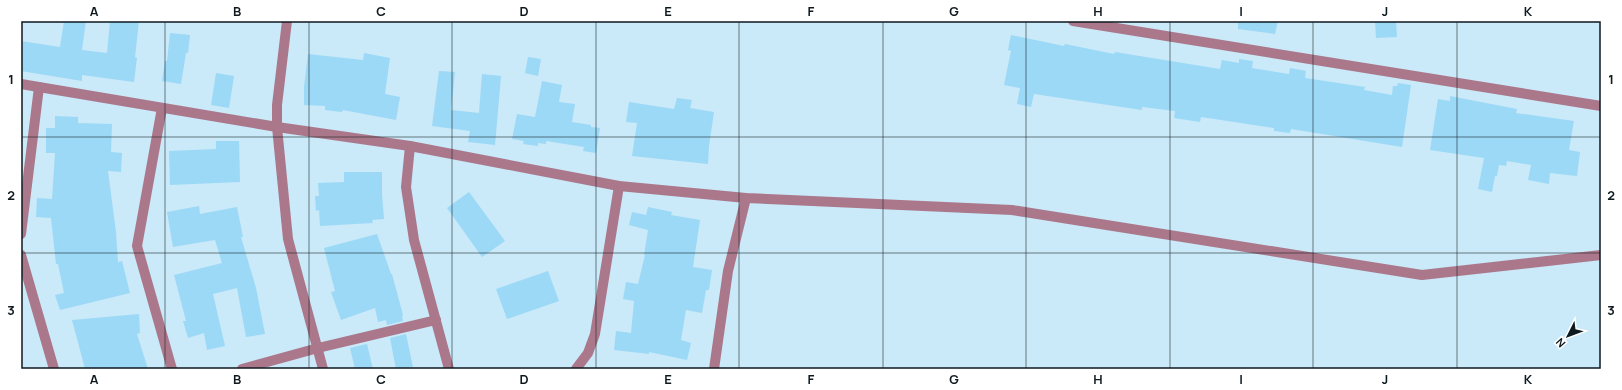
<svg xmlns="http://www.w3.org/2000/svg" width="1622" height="390" font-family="Manrope,sans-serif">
  <rect width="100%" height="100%" fill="#cae9f9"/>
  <!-- building -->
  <g fill="#9cd9f6">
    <path d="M 64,21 L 86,21 L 82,50 L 107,53 L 110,21 L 139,21 L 135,57 L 137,58 L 134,82 L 82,75 L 82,81 L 21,71 L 21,41 L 60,47 Z"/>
    <path d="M 1238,21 L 1278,21 L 1275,34 L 1238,29 Z"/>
    <path d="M 1375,21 L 1396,21 L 1397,37 L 1376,38 Z"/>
    <path d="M 170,33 L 190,35 L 188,53 L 186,53 L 181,84 L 162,81 L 165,61 L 167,61 Z"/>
    <path d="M 1011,35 L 1064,46 L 1065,44 L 1114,54 L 1115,52 L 1220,69 L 1222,60 L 1239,63 L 1239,59 L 1253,61 L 1252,68 L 1289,74 L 1290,68 L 1306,71 L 1305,78 L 1365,87 L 1364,90 L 1392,95 L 1393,86 L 1397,86 L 1398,83 L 1411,85 L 1402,147 L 1291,129 L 1290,133 L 1274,131 L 1274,128 L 1201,117 L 1200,122 L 1174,118 L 1175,111 L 1142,107 L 1142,110 L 1034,94 L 1031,107 L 1017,104 L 1020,88 L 1004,85 L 1011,51 L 1008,50 Z"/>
    <path d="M 364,53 L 390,58 L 385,94 L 400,97 L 396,120 L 343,110 L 342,112 L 325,110 L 325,106 L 304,105 L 304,87 L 308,54 L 363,60 Z"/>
    <path d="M 528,57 L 541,59 L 538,76 L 525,73 Z"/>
    <path d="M 439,71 L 455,72 L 451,110 L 479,113 L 482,74 L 501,76 L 495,145 L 468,142 L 470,131 L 432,126 Z"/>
    <path d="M 216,73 L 234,76 L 229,108 L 211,105 Z"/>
    <path d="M 542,81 L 562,85 L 559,102 L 575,104 L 572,122 L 591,125 L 591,127 L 600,128 L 596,153 L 583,151 L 584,147 L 546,141 L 546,144 L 538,143 L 538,146 L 523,144 L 524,141 L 512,139 L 517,114 L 535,117 Z"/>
    <path d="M 1450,96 L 1517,109 L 1516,113 L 1574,121 L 1569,150 L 1580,152 L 1577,176 L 1550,173 L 1549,184 L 1528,180 L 1531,165 L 1507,161 L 1506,166 L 1499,165 L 1497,176 L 1495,176 L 1492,192 L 1478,189 L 1484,158 L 1430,150 L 1438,99 L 1450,101 Z"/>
    <path d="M 677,98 L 692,100 L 690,108 L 714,112 L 709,146 L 708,164 L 632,156 L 637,123 L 626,122 L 629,102 L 674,109 Z"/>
    <path d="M 55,116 L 78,117 L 78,123 L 112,124 L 111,152 L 122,153 L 121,172 L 108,171 L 116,232 L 118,262 L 122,261 L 130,293 L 60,310 L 55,295 L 64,293 L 58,264 L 56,264 L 51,218 L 36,217 L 37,198 L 52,199 L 55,153 L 46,153 L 46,128 L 55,128 Z"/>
    <path d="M 216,141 L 239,141 L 240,182 L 170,185 L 169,151 L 216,149 Z"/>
    <path d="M 344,172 L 382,172 L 382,194 L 384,219 L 372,220 L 373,223 L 320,226 L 319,210 L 316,211 L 315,196 L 319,196 L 318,183 L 344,182 Z"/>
    <path d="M 469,192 L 505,241 L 482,257 L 447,208 Z"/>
    <path d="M 199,206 L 200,214 L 237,207 L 243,237 L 241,237 L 256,288 L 265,334 L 246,337 L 237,288 L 213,294 L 225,346 L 207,350 L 204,333 L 188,338 L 183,321 L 186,321 L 174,275 L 222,263 L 215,240 L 173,247 L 167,212 Z"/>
    <path d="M 648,207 L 672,212 L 671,215 L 700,220 L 693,267 L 712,270 L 709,290 L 706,290 L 702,313 L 686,310 L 681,340 L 691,343 L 687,360 L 649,352 L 649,354 L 614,350 L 616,331 L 631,333 L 634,301 L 623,299 L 626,282 L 638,284 L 645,255 L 644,255 L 648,230 L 629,225 L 632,212 L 646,215 Z"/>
    <path d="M 377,234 L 391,274 L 392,274 L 403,315 L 402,316 L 403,321 L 387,325 L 386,320 L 378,322 L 375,308 L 341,320 L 331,292 L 335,291 L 324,248 Z"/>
    <path d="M 548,271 L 559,301 L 507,319 L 496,289 Z"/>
    <path d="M 139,314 L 140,333 L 137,334 L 148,369 L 85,369 L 72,320 Z"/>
    <path d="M 406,334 L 413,367 L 396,369 L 390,338 Z"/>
    <path d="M 367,344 L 373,369 L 355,369 L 350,348 Z"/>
  </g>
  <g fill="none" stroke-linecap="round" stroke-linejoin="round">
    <!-- minor -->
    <g stroke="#ab788b" stroke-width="10">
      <path d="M 287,21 L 277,105 L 277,127 L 288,239 L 323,369"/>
      <path d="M 1073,21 L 1601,106"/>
      <path d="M 21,84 L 277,127 L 410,146 L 619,186 L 746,198 L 1012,210 L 1422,275 L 1601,255"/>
      <path d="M 162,108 L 137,246 L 172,369"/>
      <path d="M 410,146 L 406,187 L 414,240 L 449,369"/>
      <path d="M 21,234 L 39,87"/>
      <path d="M 21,255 L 54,369"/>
      <path d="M 242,369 L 318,348 L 436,320"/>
      <path d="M 576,369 L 588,353 L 595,334 L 619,186"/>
      <path d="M 714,369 L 728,271 L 746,198"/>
    </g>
  </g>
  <!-- grid -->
  <path fill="none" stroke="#0e191f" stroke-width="1" stroke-opacity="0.55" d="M 165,21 L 165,369M 309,21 L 309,369M 452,21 L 452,369M 596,21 L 596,369M 739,21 L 739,369M 883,21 L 883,369M 1026,21 L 1026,369M 1170,21 L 1170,369M 1313,21 L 1313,369M 1457,21 L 1457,369M 21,137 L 1601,137M 21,253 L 1601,253"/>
  <!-- border -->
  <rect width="1622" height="390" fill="none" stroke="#ffffff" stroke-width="44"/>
  <!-- north arrow -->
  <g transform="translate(1568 336) rotate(228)" stroke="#ffffff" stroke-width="3" paint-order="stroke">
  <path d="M0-3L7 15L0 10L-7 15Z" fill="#0e191f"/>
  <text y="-6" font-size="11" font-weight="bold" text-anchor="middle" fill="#0e191f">N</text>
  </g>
  <rect x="22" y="22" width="1578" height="346" fill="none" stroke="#0e191f" stroke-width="1.5"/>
  <g font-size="13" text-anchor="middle" font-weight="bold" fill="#0e191f">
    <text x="94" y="16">A</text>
    <text x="237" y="16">B</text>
    <text x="381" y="16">C</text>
    <text x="524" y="16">D</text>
    <text x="668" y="16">E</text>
    <text x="811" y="16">F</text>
    <text x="954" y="16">G</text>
    <text x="1098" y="16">H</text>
    <text x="1241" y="16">I</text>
    <text x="1385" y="16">J</text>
    <text x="1528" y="16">K</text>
    <text x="11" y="84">1</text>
    <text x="1611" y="84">1</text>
    <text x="11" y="200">2</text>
    <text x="1611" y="200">2</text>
    <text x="11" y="315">3</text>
    <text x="1611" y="315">3</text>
    <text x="94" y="384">A</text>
    <text x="237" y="384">B</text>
    <text x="381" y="384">C</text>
    <text x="524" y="384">D</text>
    <text x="668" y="384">E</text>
    <text x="811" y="384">F</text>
    <text x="954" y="384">G</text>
    <text x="1098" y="384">H</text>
    <text x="1241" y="384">I</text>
    <text x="1385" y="384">J</text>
    <text x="1528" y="384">K</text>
  </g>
</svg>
